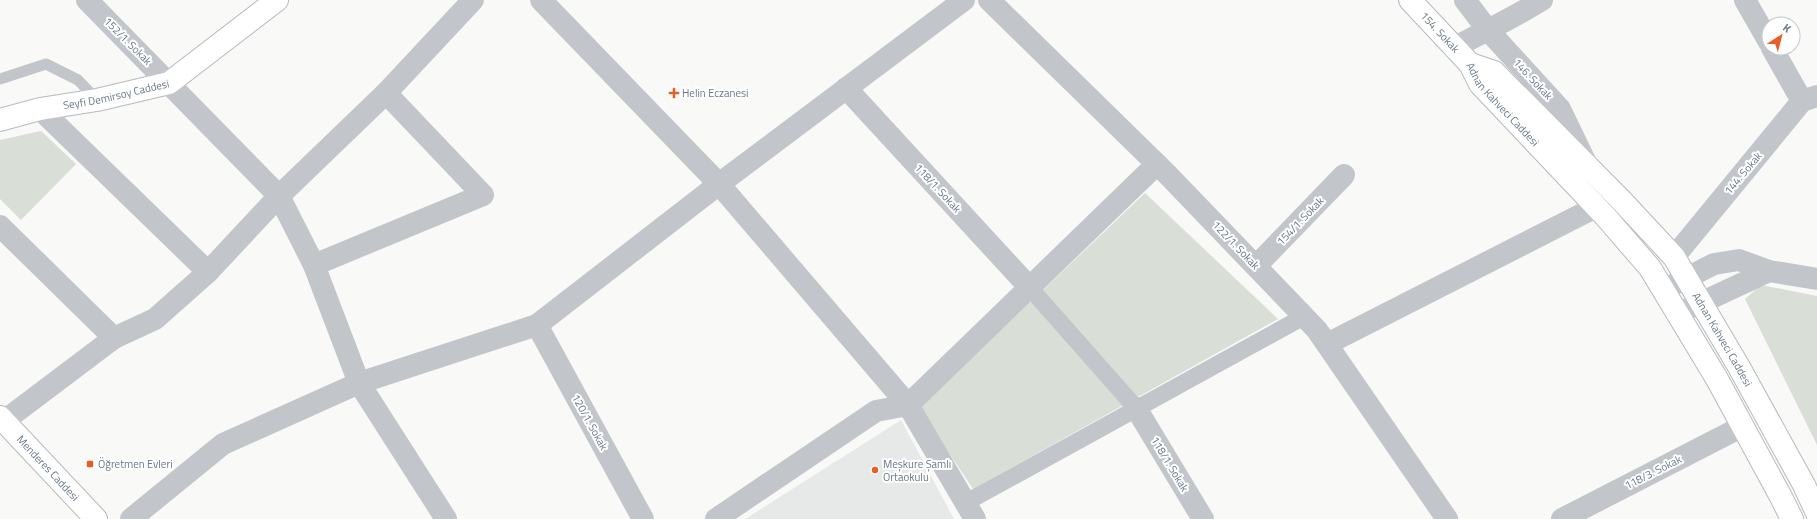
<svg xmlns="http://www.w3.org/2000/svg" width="1817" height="519" font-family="'Titillium Web',sans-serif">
  <rect width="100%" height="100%" fill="#f9f9f7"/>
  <!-- built -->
  <path fill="#e7e8e8" d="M 901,420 L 954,519 L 745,519 Z"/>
  <!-- green -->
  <g fill="#d9ded6">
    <path d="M 41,131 L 76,164 L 21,220 L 0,199 L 0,140 Z"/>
    <path d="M 1145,193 L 1278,319 L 973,489 L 919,408 Z"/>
    <path d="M 1761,285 L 1817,296 L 1817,445 L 1745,299 Z"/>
  </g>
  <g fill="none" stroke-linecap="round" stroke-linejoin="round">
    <defs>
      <g id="secondary">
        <path id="s1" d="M 1410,0 L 1470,64 L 1480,84 L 1605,216 L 1650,268 L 1717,379 L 1781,497 L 1792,519"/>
        <path id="s2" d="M 1470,64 L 1494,72 L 1621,200 L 1674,257 L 1739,367 L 1804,485 L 1817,513"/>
        <path id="s3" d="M 0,120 L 40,109 L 97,100 L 169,83 L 277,0"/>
      </g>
      <g id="primary">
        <path id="s4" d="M 0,417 L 96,519"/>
      </g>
    </defs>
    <!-- secondary casing -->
    <use href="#secondary" stroke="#b5babf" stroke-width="24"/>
    <!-- primary casing -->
    <use href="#primary" stroke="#b6babf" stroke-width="24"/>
    <!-- service -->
    <path stroke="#c2c6cb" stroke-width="11" d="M 0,79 L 46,64 L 78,80 L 97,100"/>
    <!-- pedestrian -->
    <g stroke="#c2c6cb" stroke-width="17">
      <path d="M 1030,288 L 1136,408"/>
      <path d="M 965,503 L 1305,316"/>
    </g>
    <!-- minor -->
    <g stroke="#c2c6cb" stroke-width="22">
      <path d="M 87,0 L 279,196 L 314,265 L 359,383 L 446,519"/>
      <path d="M 541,0 L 719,184 L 908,405 L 975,519"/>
      <path d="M 989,0 L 1167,174 L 1317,330 L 1447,519"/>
      <path d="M 1745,0 L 1769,42"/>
      <path d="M 1454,48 C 1483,32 1513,18 1542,0"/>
      <path d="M 1772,48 L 1802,101"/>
      <path d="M 846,88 L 1030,288"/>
      <path d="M 40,109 L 208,272"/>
      <path d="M 0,226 L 114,338"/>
      <path d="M 1674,257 L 1802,101 L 1817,96"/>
      <path d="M 314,265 L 483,195 L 386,93"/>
      <path d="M 1256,266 L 1344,175"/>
      <path d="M 1663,290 L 1714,264 L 1739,260 L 1769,271 L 1817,279"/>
      <path d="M 1677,314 L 1769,271"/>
      <path d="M 537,325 L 643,519"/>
      <path d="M 1327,344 L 1596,207"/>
      <path d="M 1136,408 L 1203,519"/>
      <path d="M 4,421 L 114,338 L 155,319 L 208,272 L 279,196 L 386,93 L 473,0"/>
      <path d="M 131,519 L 223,444 L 359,383 L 537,325 L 719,184 L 964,0"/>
      <path d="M 716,519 L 876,411 L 908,405 L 1157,164"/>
      <path d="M 1562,519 L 1743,426"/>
    </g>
    <!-- tertiary -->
    <path stroke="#c2c6cb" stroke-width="22" d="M 1465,0 L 1487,29 L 1560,109 L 1586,163"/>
    <!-- secondary -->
    <use href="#secondary" stroke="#fff" stroke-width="22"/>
    <!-- primary -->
    <use href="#primary" stroke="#fff" stroke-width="22"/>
  </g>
  <!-- markers -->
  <g fill="#e65e2a" stroke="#fff" stroke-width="1.5">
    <path d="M672 87h4v4h4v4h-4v4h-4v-4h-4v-4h4z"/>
    <rect x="86" y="460" width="8" height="8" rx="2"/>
    <circle cx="875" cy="470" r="4"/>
  </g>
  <g text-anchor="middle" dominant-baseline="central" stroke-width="4" stroke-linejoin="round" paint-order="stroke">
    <!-- street labels -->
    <g font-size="11" fill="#687888" stroke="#fff">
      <text stroke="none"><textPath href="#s1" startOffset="44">154. Sokak</textPath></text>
      <text transform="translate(128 41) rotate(45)">152/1. Sokak</text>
      <text transform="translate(1533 79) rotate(47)">146. Sokak</text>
      <text stroke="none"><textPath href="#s3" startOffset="119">Seyfi Demirsoy Caddesi</textPath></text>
      <text stroke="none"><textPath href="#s1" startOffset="140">Adnan Kahveci Caddesi</textPath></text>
      <text transform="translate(1743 173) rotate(-50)">144. Sokak</text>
      <text transform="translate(938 188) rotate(47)">118/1. Sokak</text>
      <text transform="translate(1300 221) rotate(-46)">154/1. Sokak</text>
      <text transform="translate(1236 245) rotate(46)">122/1. Sokak</text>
      <text stroke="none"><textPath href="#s2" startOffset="379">Adnan Kahveci Caddesi</textPath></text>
      <text transform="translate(590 422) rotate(61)">120/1. Sokak</text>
      <text transform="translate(1170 464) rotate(59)">118/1. Sokak</text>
      <text stroke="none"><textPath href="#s4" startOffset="70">Menderes Caddesi</textPath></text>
      <text transform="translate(1653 472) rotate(-27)">118/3. Sokak</text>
    </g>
    <!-- poi labels -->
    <g font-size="11" fill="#687888" stroke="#fff" text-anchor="start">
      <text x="682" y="93">Helin Eczanesi</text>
      <text x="98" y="464">Öğretmen Evleri</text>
      <text x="883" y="464">Meşkure Şamlı<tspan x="883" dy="13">Ortaokulu</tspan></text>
    </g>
  </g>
  <!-- north arrow -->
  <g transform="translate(1781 36) rotate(36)"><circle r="19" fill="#ffffff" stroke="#c3c9cf"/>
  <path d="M0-3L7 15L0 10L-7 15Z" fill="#e65e2a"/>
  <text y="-6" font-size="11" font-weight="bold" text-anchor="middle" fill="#687888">K</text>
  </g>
</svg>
